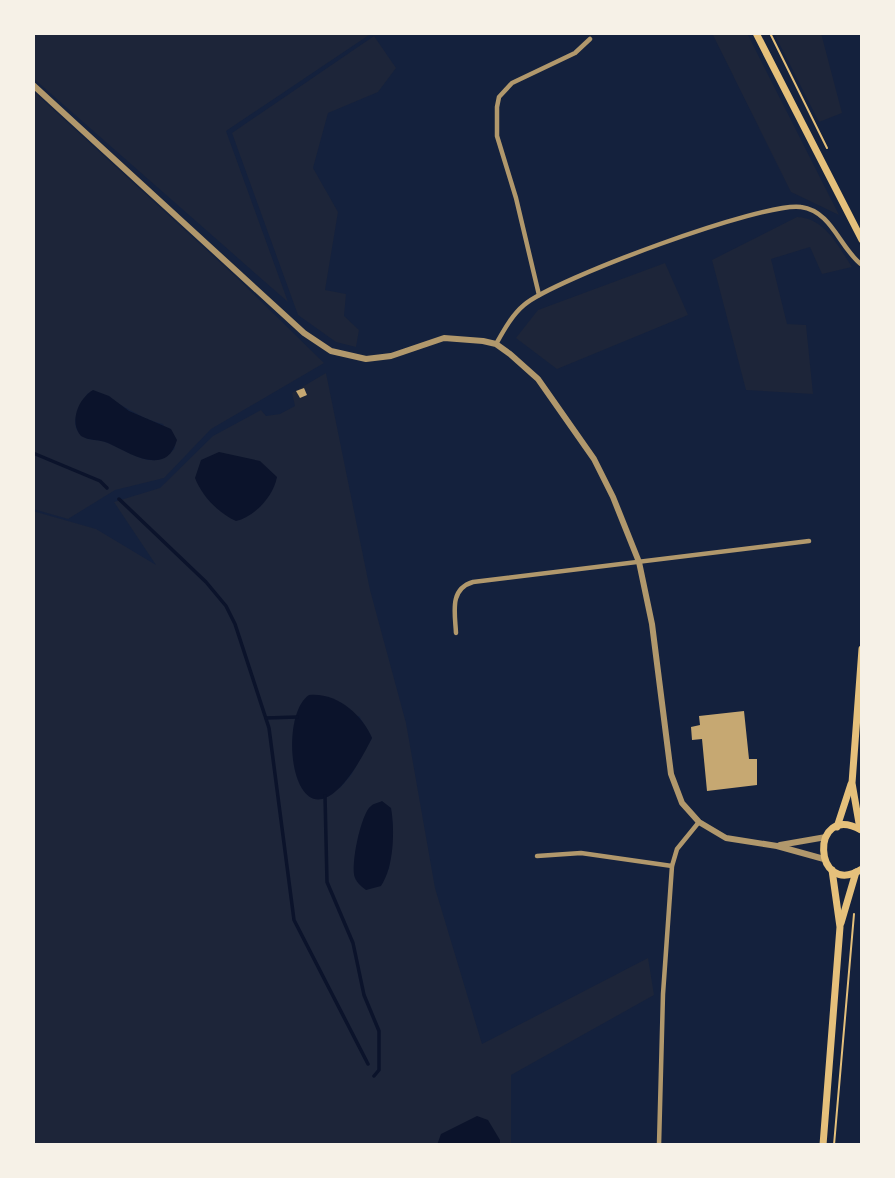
<svg xmlns="http://www.w3.org/2000/svg" width="895" height="1178" font-family="Signika,sans-serif">
  <rect width="100%" height="100%" fill="#14213d"/>
  <!-- green -->
  <g fill="#1d2539" fill-rule="evenodd">
    <path d="M 33,33 L 372,33 L 226,131 L 288,302 L 33,78 Z"/>
    <path d="M 712,33 L 747,33 L 839,215 L 791,192 Z"/>
    <path d="M 774,33 L 821,33 L 842,113 L 819,122 Z"/>
    <path d="M 374,36 L 396,68 L 378,92 L 328,113 L 313,168 L 338,212 L 325,290 L 346,294 L 344,316 L 359,330 L 356,347 L 336,342 L 298,315 L 232,133 Z"/>
    <path d="M 33,91 L 236,277 L 324,363 L 211,429 L 164,478 L 115,490 L 68,519 L 33,509 ZM 88,393 C 117,397 135,418 163,424 L 175,448 C 154,475 128,450 105,442 C 98,439 89,441 84,437 C 66,426 80,405 88,393 Z"/>
    <path d="M 797,217 C 825,218 838,246 852,267 L 822,274 L 810,247 L 771,259 L 787,324 L 806,325 L 813,394 L 746,390 L 712,260 Z"/>
    <path d="M 665,263 L 688,315 L 557,369 L 516,338 L 538,310 Z"/>
    <path d="M 326,373 L 370,590 L 406,723 L 435,888 L 482,1044 L 648,958 L 654,995 L 511,1075 L 511,1145 L 33,1145 L 33,511 L 96,529 L 156,565 L 114,502 L 160,488 L 213,436 L 261,410 L 266,416 L 280,414 L 295,406 L 292,393 ZM 359,716 L 372,738 L 351,775 L 340,788 L 297,775 L 293,735 ZM 393,821 L 389,869 L 366,890 Z"/>
  </g>
  <!-- water -->
  <g fill="#0b132b">
    <path d="M 93,390 L 109,396 L 129,411 L 171,429 L 177,440 C 166,478 130,453 108,443 C 99,439 89,441 81,436 C 69,422 78,399 93,390 Z"/>
    <path d="M 219,452 L 260,461 L 277,477 C 273,497 255,516 236,521 C 218,513 202,496 195,478 L 201,460 Z"/>
    <path d="M 309,695 C 336,692 362,714 372,738 C 297,888 272,719 309,695 Z"/>
    <path d="M 382,801 L 391,808 C 395,830 394,867 381,886 L 366,890 C 362,887 357,883 355,878 C 350,866 361,813 371,806 C 374,803 378,803 382,801 Z"/>
    <path d="M 477,1116 L 488,1120 L 500,1140 L 500,1145 L 437,1145 L 441,1134 Z"/>
  </g>
  <g fill="none" stroke-linecap="round" stroke-linejoin="round">
    <!-- stream -->
    <g stroke="#0b132b" stroke-width="3.5">
      <path d="M 33,453 L 100,481 L 107,488"/>
      <path d="M 119,499 L 206,582 L 226,606 L 235,624 L 269,728 L 294,920 L 368,1064"/>
      <path d="M 266,718 L 297,717"/>
      <path d="M 325,796 L 327,882 L 353,943 L 364,995 L 379,1031 L 379,1070 L 374,1076"/>
    </g>
  </g>
  <!-- building -->
  <g fill="#c6a872">
    <path d="M 304,388 L 307,395 L 300,398 L 296,391 Z"/>
    <path d="M 744,711 L 749,759 L 757,759 L 757,785 L 707,791 L 702,739 L 692,740 L 691,727 L 700,725 L 699,716 Z"/>
  </g>
  <g fill="none" stroke-linecap="round" stroke-linejoin="round">
    <!-- path -->
    <g stroke="#e5c07b" stroke-width="2">
      <path d="M 770,33 L 827,148"/>
      <path d="M 834,1145 L 854,914"/>
    </g>
    <!-- minor -->
    <g stroke="#b1986c" stroke-width="4.5">
      <path d="M 539,295 L 516,198 L 497,136 L 497,107 L 499,97 L 512,83 L 575,53 L 590,39"/>
      <path d="M 496,344 C 504,330 512,315 524,305 C 554,279 765,201 801,207 C 832,211 840,249 862,265"/>
      <path d="M 456,633 C 455,613 449,589 473,582 L 809,541"/>
      <path d="M 537,856 L 581,853 L 672,866"/>
      <path d="M 659,1145 L 663,994 L 672,866 L 677,849 L 699,822"/>
    </g>
    <!-- tertiary -->
    <g stroke="#b1986c" stroke-width="6">
      <path d="M 33,85 L 304,333 L 331,351 L 366,359 L 391,356 L 444,338 L 483,341 L 496,344 L 510,354 L 538,379 L 594,459 L 613,497 L 639,562 L 652,624 L 671,774 L 682,803 L 699,822 L 726,838 L 777,846 L 824,859"/>
      <path d="M 780,845 L 826,837"/>
    </g>
    <!-- primary -->
    <g stroke="#e5c07b" stroke-width="7">
      <path d="M 756,33 L 862,240"/>
      <path d="M 837,827 L 851,784"/>
      <path d="M 860,829 L 852,783 L 862,649"/>
      <path d="M 861,830 C 809,801 813,900 862,869"/>
      <path d="M 841,923 L 856,872"/>
      <path d="M 823,1145 L 840,927 L 832,870"/>
    </g>
  </g>
  <!-- border -->
  <rect width="895" height="1178" fill="none" stroke="#f6f1e7" stroke-width="70"/>
</svg>
